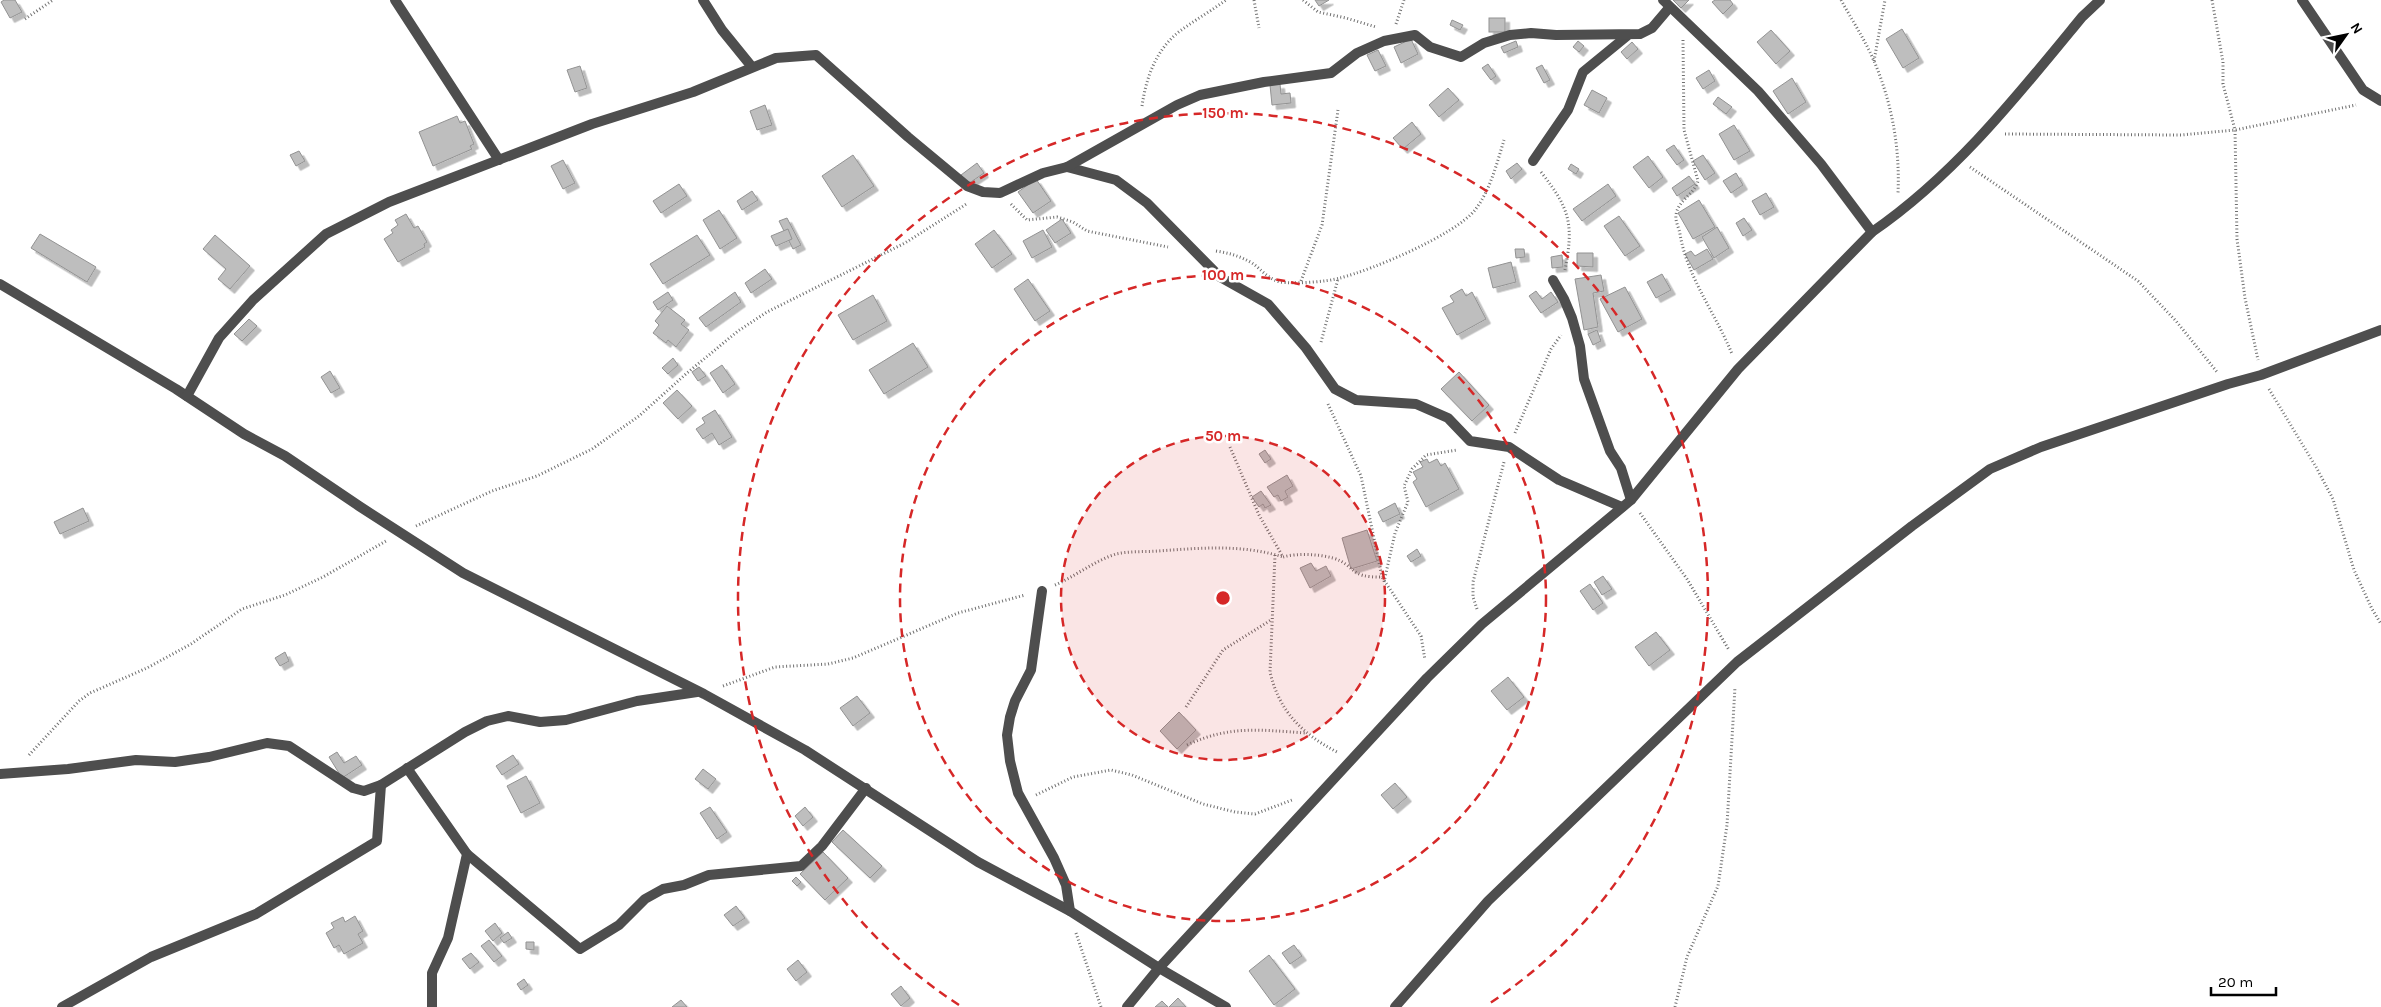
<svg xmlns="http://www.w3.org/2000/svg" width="2381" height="1007" font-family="Karla,sans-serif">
  <defs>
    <filter id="shadow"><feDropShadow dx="4.5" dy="4.5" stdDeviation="0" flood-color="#0004"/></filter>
  </defs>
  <rect width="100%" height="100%" fill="#fff"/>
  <!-- building -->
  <g fill="#bebebe" stroke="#929292" filter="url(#shadow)">
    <path d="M 4,0 L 15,0 L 22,12 L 10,18 L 1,2 Z"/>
    <path d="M 1315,0 L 1329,0 L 1319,6 Z"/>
    <path d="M 1673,0 L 1689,0 L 1681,8 Z"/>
    <path d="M 1715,0 L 1730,0 L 1733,4 L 1723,14 L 1712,2 Z"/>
    <rect x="1489" y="18" width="16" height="14"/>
    <path d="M 1452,20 L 1463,25 L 1460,30 L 1450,25 Z"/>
    <path d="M 1902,29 L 1919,58 L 1903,68 L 1886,39 Z"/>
    <path d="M 1771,30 L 1790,51 L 1776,64 L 1757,42 Z"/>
    <path d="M 1411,39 L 1418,54 L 1401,63 L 1394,47 Z"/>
    <path d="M 1516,41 L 1518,47 L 1504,53 L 1501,47 Z"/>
    <path d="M 1578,41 L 1584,46 L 1579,52 L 1573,47 Z"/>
    <path d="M 1632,42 L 1638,49 L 1627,59 L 1621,52 Z"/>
    <path d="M 1378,50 L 1386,66 L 1375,71 L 1367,55 Z"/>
    <path d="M 1488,64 L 1496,76 L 1491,80 L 1482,68 Z"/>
    <path d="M 1542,65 L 1550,80 L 1544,83 L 1536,68 Z"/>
    <path d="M 580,66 L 587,88 L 575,92 L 567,70 Z"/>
    <path d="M 1709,70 L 1715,81 L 1703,89 L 1696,78 Z"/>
    <path d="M 1792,78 L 1806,102 L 1788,114 L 1773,91 Z"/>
    <path d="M 1280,84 L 1281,94 L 1290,93 L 1291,103 L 1272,105 L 1270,85 Z"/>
    <path d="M 1448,88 L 1459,100 L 1439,117 L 1429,105 Z"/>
    <path d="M 1592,90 L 1607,98 L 1599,113 L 1584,105 Z"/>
    <path d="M 1718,97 L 1732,107 L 1726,114 L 1713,104 Z"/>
    <path d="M 765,105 L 772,125 L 757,130 L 750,111 Z"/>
    <path d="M 457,116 L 460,123 L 465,121 L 474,144 L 470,146 L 472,149 L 433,166 L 419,132 Z"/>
    <path d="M 1412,122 L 1421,134 L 1403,149 L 1393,138 Z"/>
    <path d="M 1734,125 L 1750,151 L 1734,160 L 1719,134 Z"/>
    <path d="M 1674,145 L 1684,160 L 1677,165 L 1666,150 Z"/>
    <path d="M 299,151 L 305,161 L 296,166 L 290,155 Z"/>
    <path d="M 853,155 L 874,186 L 842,207 L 822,176 Z"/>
    <path d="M 1703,155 L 1715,173 L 1705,180 L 1693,161 Z"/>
    <path d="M 1648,156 L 1663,177 L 1649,188 L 1633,167 Z"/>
    <path d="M 563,160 L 575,183 L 563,189 L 551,166 Z"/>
    <path d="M 977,163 L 984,173 L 968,184 L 961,175 Z"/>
    <path d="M 1517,163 L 1522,169 L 1511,179 L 1506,171 Z"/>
    <path d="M 1571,164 L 1579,169 L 1576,174 L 1568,169 Z"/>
    <path d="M 1736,173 L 1743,185 L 1731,193 L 1723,181 Z"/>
    <path d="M 1689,176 L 1695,184 L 1677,196 L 1672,188 Z"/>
    <path d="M 1036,179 L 1051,201 L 1033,213 L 1018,192 Z"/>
    <path d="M 679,184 L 687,196 L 661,213 L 653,201 Z"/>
    <path d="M 1608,184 L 1616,196 L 1582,221 L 1573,209 Z"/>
    <path d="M 752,191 L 758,200 L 742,210 L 737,201 Z"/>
    <path d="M 1766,193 L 1774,207 L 1760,215 L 1752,201 Z"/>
    <path d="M 1699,200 L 1715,227 L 1693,239 L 1678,213 Z"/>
    <path d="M 719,210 L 737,238 L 720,249 L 703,220 Z"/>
    <path d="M 406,214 L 414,228 L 418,226 L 427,242 L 424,244 L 425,247 L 398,262 L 384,239 L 393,233 L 391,230 L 398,225 L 395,220 Z"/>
    <path d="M 1619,216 L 1640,246 L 1625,256 L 1604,226 Z"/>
    <path d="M 787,218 L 801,245 L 793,249 L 779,221 Z"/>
    <path d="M 1744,218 L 1752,230 L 1743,236 L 1736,223 Z"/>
    <path d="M 1062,219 L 1071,233 L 1055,243 L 1046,230 Z"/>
    <path d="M 1717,227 L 1729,248 L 1714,258 L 1702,237 Z"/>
    <path d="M 788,229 L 792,239 L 776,246 L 771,236 Z"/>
    <path d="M 994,230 L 1012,254 L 992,268 L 975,244 Z"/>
    <path d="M 1043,230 L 1052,247 L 1032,258 L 1023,241 Z"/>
    <path d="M 40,234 L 96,267 L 87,282 L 31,248 Z"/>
    <path d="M 215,235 L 250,266 L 230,289 L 218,279 L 226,269 L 203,249 Z"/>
    <path d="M 697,235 L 710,255 L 663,284 L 650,264 Z"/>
    <path d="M 1515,249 L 1524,249 L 1525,257 L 1516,258 Z"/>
    <path d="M 1707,249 L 1713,259 L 1694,270 L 1685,254 L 1691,251 L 1695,256 Z"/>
    <path d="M 1577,253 L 1593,253 L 1593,267 L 1577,266 Z"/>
    <path d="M 1562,255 L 1563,267 L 1552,268 L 1551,257 Z"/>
    <path d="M 1511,262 L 1516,282 L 1493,288 L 1488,268 Z"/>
    <path d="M 765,269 L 772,279 L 751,293 L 745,283 Z"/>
    <path d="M 1662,274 L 1671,290 L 1656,298 L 1647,282 Z"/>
    <path d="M 1601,275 L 1604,291 L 1593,293 L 1598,327 L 1584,330 L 1575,279 Z"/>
    <path d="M 1028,279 L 1050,311 L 1035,321 L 1014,289 Z"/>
    <path d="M 1625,287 L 1642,319 L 1618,332 L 1600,299 Z"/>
    <path d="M 1462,289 L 1466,296 L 1472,292 L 1486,319 L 1457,335 L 1442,308 L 1454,302 L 1450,296 Z"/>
    <path d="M 1536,291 L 1542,299 L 1551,292 L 1558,302 L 1541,313 L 1529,296 Z"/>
    <path d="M 668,292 L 673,300 L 658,310 L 653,302 Z"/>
    <path d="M 735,292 L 741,302 L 706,327 L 699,318 Z"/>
    <path d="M 873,295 L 887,321 L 853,340 L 838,315 Z"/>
    <path d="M 667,306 L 685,320 L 681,324 L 689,330 L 676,347 L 668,340 L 666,343 L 653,333 L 659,325 L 655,321 Z"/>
    <path d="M 249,319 L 257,326 L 242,341 L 234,334 Z"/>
    <path d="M 1597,330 L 1601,341 L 1593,345 L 1588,334 Z"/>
    <path d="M 913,343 L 928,367 L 884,394 L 869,370 Z"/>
    <path d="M 673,358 L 678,365 L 668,374 L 662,368 Z"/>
    <path d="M 722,365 L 735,384 L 723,393 L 710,373 Z"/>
    <path d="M 699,367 L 706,376 L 698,381 L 692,372 Z"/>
    <path d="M 330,371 L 340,388 L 331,393 L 321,377 Z"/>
    <path d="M 1459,372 L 1489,405 L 1472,421 L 1441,389 Z"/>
    <path d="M 677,390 L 692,406 L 678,419 L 663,403 Z"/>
    <path d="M 715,410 L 732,437 L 719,445 L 712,433 L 703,439 L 696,429 L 705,423 L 702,418 Z"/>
    <path d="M 1265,450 L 1271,459 L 1265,463 L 1259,454 Z"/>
    <path d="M 1427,459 L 1429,463 L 1437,459 L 1441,466 L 1445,463 L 1459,489 L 1426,507 L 1413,482 L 1417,479 L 1413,472 L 1423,467 L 1420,462 Z"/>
    <path d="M 1287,475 L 1293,486 L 1285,491 L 1288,497 L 1281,501 L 1278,495 L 1274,497 L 1267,487 Z"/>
    <path d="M 1261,491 L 1271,505 L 1265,508 L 1263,504 L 1259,507 L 1252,497 Z"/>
    <path d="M 1395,503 L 1400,514 L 1383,522 L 1378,512 Z"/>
    <path d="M 83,508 L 89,521 L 60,534 L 54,522 Z"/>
    <path d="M 1367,530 L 1377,561 L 1351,569 L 1342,538 Z"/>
    <path d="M 1417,549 L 1421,556 L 1411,562 L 1407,556 Z"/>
    <path d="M 1311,563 L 1316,571 L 1326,566 L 1331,576 L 1310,588 L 1300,568 Z"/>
    <path d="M 1603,576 L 1612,589 L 1602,595 L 1594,582 Z"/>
    <path d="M 1590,584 L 1603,603 L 1593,610 L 1580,591 Z"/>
    <path d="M 1656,632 L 1670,650 L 1649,666 L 1635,647 Z"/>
    <path d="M 285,652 L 289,661 L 280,666 L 275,658 Z"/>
    <path d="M 1508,677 L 1524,697 L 1507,710 L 1491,691 Z"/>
    <path d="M 857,696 L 870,713 L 853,726 L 840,708 Z"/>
    <path d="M 1179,712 L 1196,730 L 1177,749 L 1160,731 Z"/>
    <path d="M 337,752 L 344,763 L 356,756 L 362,765 L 342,778 L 329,757 Z"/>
    <path d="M 513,755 L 519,764 L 502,775 L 496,766 Z"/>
    <path d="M 703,769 L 716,779 L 708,789 L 695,779 Z"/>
    <path d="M 526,776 L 540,803 L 521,813 L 507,786 Z"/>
    <path d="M 1395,783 L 1407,797 L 1393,809 L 1381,795 Z"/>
    <path d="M 710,807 L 727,832 L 717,839 L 700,813 Z"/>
    <path d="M 805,807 L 813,817 L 803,826 L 795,816 Z"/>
    <path d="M 843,830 L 882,866 L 870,878 L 832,842 Z"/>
    <path d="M 823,852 L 848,878 L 825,900 L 800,874 Z"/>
    <path d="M 796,877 L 801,882 L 797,886 L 792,881 Z"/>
    <path d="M 736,906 L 745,918 L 733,926 L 724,915 Z"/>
    <path d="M 355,916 L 363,931 L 358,934 L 363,943 L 344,954 L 339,945 L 334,948 L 326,933 L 334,928 L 331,923 L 343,917 L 345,922 Z"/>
    <path d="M 495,923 L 502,933 L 493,941 L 485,931 Z"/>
    <path d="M 508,932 L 512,938 L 504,943 L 500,938 Z"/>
    <path d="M 489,940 L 502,956 L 494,962 L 481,946 Z"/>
    <path d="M 526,942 L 534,942 L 534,950 L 526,949 Z"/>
    <path d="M 1294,945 L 1302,956 L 1290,964 L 1282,953 Z"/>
    <path d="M 471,953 L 479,962 L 470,969 L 462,959 Z"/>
    <path d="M 1269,955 L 1295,989 L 1274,1005 L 1249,971 Z"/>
    <path d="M 798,960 L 807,972 L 796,981 L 787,969 Z"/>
    <path d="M 524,979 L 528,985 L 521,990 L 517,984 Z"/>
    <path d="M 901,986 L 910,998 L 901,1006 L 891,994 Z"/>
    <path d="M 1178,998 L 1186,1007 L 1169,1007 Z"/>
    <path d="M 681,1000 L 687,1007 L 672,1007 Z"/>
    <path d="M 1162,1001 L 1168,1007 L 1155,1007 Z"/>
  </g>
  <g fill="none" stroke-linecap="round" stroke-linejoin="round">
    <!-- path -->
    <g stroke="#707070" stroke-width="3" stroke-dasharray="1 2.5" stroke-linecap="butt">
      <path d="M 1254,0 L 1259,28"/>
      <path d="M 1303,0 L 1318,12 L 1346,18 L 1376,27"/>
      <path d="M 1841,0 C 1852,20 1865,40 1874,61 C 1892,103 1900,148 1898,193"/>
      <path d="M 2212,0 L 2223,62 L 2223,84 L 2235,130 L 2237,239 L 2245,298 L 2258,360"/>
      <path d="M 25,19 L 53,0"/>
      <path d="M 1396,24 L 1404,0"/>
      <path d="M 1683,40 L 1684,130 L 1698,181 C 1694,195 1678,200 1676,215 C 1675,221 1679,228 1680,234 C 1687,277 1716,314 1732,354"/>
      <path d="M 1874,61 L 1885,0"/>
      <path d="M 1142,106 C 1146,78 1156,49 1180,31 C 1195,20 1211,11 1226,0"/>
      <path d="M 2005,134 L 2181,135 L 2235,130 L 2356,105"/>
      <path d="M 1970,167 L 2138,281 L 2176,321 L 2217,372"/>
      <path d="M 1541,172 C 1570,209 1574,224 1565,270"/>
      <path d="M 1011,204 L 1027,220 L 1057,217 L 1073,222 L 1087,231 L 1168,247"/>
      <path d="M 1216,251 C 1229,253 1240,256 1252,263 C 1261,269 1268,279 1280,282 C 1293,284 1327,282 1340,278 C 1372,270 1455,235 1475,210 C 1490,191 1497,163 1504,140"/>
      <path d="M 1301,281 L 1322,225 L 1338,110"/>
      <path d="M 1321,342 L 1338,279"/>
      <path d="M 2269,389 L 2316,467 L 2333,499 L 2354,570 L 2372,609 L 2381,624"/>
      <path d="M 1328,404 L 1361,476 L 1382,577"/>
      <path d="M 1515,433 L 1551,349 L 1561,335"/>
      <path d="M 1230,447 L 1259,515 L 1283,557 C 1297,553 1318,554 1333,558 C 1356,565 1348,578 1382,577 L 1421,636 L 1425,660"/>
      <path d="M 1640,513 L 1687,579 L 1729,650"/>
      <path d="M 416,526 L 492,491 L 537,476 L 592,449 L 639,416 L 687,373 L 738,331 L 767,312 L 905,243 L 968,203"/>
      <path d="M 1275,555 L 1270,672 C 1279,711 1302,734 1337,752"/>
      <path d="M 1384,582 L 1395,533 L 1408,502 L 1404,486 L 1412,469 L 1426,455 L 1457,450"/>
      <path d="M 1055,585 C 1076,576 1094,561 1116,554 C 1129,551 1144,552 1158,551 C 1200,548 1242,544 1283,557"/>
      <path d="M 1477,609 L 1473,597 L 1473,582 L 1504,462"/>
      <path d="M 723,686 L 775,667 L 828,664 L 853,658 L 958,613 L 1025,595"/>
      <path d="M 1186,707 L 1223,650 L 1271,620"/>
      <path d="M 1187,745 C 1230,725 1260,730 1306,733"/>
      <path d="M 29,755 L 79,701 L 90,693 L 147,668 L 191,644 L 242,609 L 285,595 L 323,577 L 386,541"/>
      <path d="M 1036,795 L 1073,777 L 1111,770 L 1132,775 L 1203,804 L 1235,812 L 1255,814 L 1292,800"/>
      <path d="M 1076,933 L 1101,1007"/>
      <path d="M 1675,1007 L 1687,957 L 1718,886 L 1727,825 L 1735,687"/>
    </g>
    <!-- minor -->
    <g stroke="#4e4e4e" stroke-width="10">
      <path d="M 395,0 L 499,160"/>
      <path d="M 703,0 L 722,30 L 752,67"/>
      <path d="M 1663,0 L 1758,91 L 1821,164 L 1872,232"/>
      <path d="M 2302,0 L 2363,90 L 2381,101"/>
      <path d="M 1533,161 L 1568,110 L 1583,72 L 1627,36"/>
      <path d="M 1067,167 L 1116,180 L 1147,203 L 1220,277 L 1268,304 L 1306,348 L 1335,389 L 1356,400 L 1416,404 L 1448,418 L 1470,441 L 1509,447 L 1559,480 L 1622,507"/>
      <path d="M 1553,280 L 1564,299 L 1572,318 L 1580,346 L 1584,379 L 1610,451 L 1621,468 L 1631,500"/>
      <path d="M 0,284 L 176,389 L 244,434 L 285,456 L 359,506 L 463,573 L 704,694 L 805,750 L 978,862 L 1070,911 L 1159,968 L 1226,1007"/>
      <path d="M 187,396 L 219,338 L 253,300 L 326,234 L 389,202 L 592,124 L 693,92 L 776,58 L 816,55 L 908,137 L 967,186 L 983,192 L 1000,193 L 1043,173 L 1067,167 L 1177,105 L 1200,95 L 1264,82 L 1331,73 L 1357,53 L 1384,41 L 1415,35 L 1430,47 L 1461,57 L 1484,43 L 1510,35 L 1531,33 L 1556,35 L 1640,34 L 1652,28 L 1669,8"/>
      <path d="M 1042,591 L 1031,670 L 1015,701 L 1010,717 L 1007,735 L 1010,761 L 1018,793 L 1054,858 L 1066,885 L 1070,911"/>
      <path d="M 407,768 L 467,854 L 448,938 L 432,973 L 432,1007"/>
      <path d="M 0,774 L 68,769 L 136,760 L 175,762 L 209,757 L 267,743 L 289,746 L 353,788 L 364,791 L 381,785 L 465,732 L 487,721 L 508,716 L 540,722 L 566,720 L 637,701 L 697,692"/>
      <path d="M 467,854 L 580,949 L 619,925 L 645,899 L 663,889 L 684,885 L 709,875 L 801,866 L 822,846 L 866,788"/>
      <path d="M 62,1007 L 151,957 L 256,914 L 377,841 L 381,785"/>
      <path d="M 1127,1007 L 1159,968 L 1427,678 L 1482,624 L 1631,500 L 1738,369 L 1872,232 C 1955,175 2018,95 2082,17 L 2100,0"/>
      <path d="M 1395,1007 L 1488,901 L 1737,662 L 1912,526 L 1990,469 L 2041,447 L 2228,384 L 2261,375 L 2381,330"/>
    </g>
  </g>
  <!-- distance rings -->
  <circle cx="1223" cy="598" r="162" fill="#d62828" fill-opacity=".12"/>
  <g fill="none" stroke="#d62828" stroke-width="2.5" stroke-dasharray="9 6">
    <circle cx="1223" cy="598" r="162"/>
    <circle cx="1223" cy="598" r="323"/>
    <path d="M959 1005A485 485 0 1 1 1487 1005"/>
  </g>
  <circle cx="1223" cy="598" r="8" fill="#d62828" stroke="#fff" stroke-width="2.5"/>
  <g font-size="15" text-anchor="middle" font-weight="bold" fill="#d62828" stroke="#fff" stroke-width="5" stroke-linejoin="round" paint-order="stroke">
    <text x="1223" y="118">150 m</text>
    <text x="1223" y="280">100 m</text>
    <text x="1223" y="441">50 m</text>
  </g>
  <!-- north arrow -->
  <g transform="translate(2346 35) rotate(57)" stroke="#ffffff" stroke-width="4" paint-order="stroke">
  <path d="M0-4L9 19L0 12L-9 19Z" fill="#000000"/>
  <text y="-8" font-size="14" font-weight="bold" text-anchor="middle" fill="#000000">N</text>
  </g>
  <!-- scale -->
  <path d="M2211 987v8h65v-8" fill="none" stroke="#000000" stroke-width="2.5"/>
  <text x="2218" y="987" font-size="15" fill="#000000" stroke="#ffffff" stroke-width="4" paint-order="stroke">20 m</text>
</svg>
